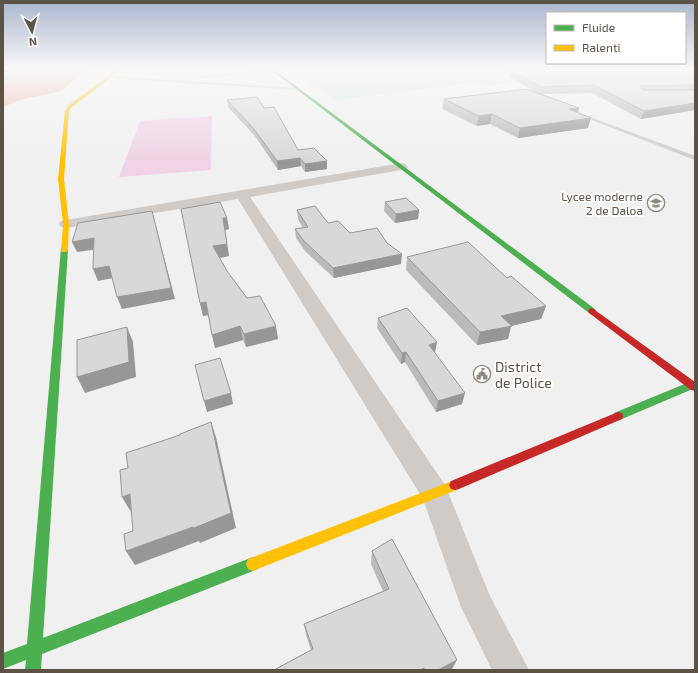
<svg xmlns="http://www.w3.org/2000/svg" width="698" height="673" font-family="'Exo 2',sans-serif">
  <rect width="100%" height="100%" fill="#f0f0f0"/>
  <!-- medical -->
  <path fill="#dce7e8" d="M 289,69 L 634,69 L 486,86 L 478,82 L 334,100 Z"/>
  <!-- green -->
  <path fill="#f0d3e4" d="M 212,116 L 211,170 L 119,177 L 140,121 Z"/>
  <!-- water -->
  <path fill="#eeb9a7" d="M 3,69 L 92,69 L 77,76 L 62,91 L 20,100 L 3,107 Z"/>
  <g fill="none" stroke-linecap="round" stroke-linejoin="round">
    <!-- lane -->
    <g fill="#cecbc9" fill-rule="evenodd">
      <path d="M 273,69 L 274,71 L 197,78 L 195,77 Z"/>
      <path d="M 109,76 L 299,88 L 301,89 L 299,90 L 108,78 Z"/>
      <path d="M 563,107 L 695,156 L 695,160 L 563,109 Z"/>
    </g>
    <!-- street -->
    <path fill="#cecbc9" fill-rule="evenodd" d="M 402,163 L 406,165 L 408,167 L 406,169 L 250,197 L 445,485 L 490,596 L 529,670 L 492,670 L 461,607 L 423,499 L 238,199 L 66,228 L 61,227 L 59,224 L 61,221 L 66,220 Z"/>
    <!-- fast -->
    <g fill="#4caf50" fill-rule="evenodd">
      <path d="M 270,69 L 273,69 L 595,309 L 596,311 L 595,313 L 589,313 Z"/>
      <path d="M 61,248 L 67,248 L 68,250 L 43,638 L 253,557 L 258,559 L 260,564 L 258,569 L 253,571 L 42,654 L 41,670 L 25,670 L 26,660 L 3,669 L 3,653 L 27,644 Z"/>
      <path d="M 692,381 L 695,382 L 695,388 L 622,419 L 618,420 L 614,419 L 613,416 L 614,413 Z"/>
    </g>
    <!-- slow -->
    <g fill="#ffc107" fill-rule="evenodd">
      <path d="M 118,69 L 122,69 L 72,107 L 69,111 L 64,179 L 69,224 L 68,250 L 67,252 L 61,252 L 63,224 L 58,179 L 65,111 L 69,105 Z"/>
      <path d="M 455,480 L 459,481 L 461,485 L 459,489 L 253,571 L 248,569 L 246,564 L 248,559 Z"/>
    </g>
    <!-- jam -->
    <g fill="#c62828" fill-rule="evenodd">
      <path d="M 592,308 L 695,382 L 695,391 L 691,390 L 589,313 L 588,311 L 589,309 Z"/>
      <path d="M 618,412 L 622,413 L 623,416 L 622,419 L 459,489 L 455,490 L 451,489 L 449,485 L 451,481 Z"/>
    </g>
  </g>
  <!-- wall -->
  <g fill="#bbbab9">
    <path d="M 510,69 L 695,69 L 695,110 L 641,119 L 592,93 L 542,94 L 579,108 L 578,113 L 588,128 L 518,138 L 490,124 L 477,126 L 442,109 L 444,99 L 535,92 L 509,76 Z"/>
    <path d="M 227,100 L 298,150 L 327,161 L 327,169 L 305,172 L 301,166 L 278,170 L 255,136 L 228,107 Z"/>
    <path d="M 385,202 L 419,210 L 418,219 L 395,223 L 384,211 Z"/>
    <path d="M 297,210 L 328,223 L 350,233 L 401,264 L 334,278 L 305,251 L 296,238 L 295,229 L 303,228 L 298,219 Z"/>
    <path d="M 227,218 L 229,229 L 225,230 L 229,256 L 219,258 L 227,271 L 278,339 L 246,347 L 243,340 L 215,348 L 208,315 L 203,316 L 200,303 Z"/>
    <path d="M 407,257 L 507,278 L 546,306 L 541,319 L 511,326 L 508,339 L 477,345 L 406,270 Z"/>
    <path d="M 378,318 L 435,353 L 462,404 L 436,412 L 405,362 L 401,364 L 377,328 Z"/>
    <path d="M 372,551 L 452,669 L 451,670 L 274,670 L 311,650 L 306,635 L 304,624 L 383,591 L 371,564 Z"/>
  </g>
  <!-- shaded-wall -->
  <g fill="#989796">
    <path d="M 695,103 L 695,110 L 641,119 L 644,111 Z"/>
    <path d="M 579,108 L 577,117 L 569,109 Z"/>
    <path d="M 492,114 L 490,124 L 477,126 L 479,116 Z"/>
    <path d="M 591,118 L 588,128 L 518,138 L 520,128 Z"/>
    <path d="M 300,158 L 301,166 L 278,170 L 277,161 Z"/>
    <path d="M 327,161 L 327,169 L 305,172 L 305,164 Z"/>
    <path d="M 419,210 L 418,219 L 395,223 L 396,214 Z"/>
    <path d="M 152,211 L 175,299 L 122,309 L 117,297 Z"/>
    <path d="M 223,218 L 227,218 L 229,229 L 225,230 L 229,256 L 215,259 L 213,246 Z"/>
    <path d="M 94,238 L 99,249 L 77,252 L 72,242 Z"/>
    <path d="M 402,254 L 401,264 L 334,278 L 333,268 Z"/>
    <path d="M 109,266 L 113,278 L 98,281 L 93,269 Z"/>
    <path d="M 206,302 L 209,315 L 203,316 L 200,303 Z"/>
    <path d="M 546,306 L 541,319 L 511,326 L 508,339 L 477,345 L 480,332 L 501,316 Z"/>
    <path d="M 240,326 L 243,340 L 215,348 L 212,335 Z"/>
    <path d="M 276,326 L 278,339 L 246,347 L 244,334 Z"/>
    <path d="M 127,327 L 133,342 L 136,377 L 85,393 L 77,377 Z"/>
    <path d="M 437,342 L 435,353 L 429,345 Z"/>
    <path d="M 406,352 L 405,362 L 401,364 L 402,353 Z"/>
    <path d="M 231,393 L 233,404 L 207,412 L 204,401 Z"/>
    <path d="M 465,393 L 462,404 L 436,412 L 438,401 Z"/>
    <path d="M 211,422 L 216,437 L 236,528 L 200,543 L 199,541 L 135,565 L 126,551 L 193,527 Z"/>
    <path d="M 130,494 L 131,512 L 122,497 Z"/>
    <path d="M 457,660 L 452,669 L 451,670 L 438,670 Z"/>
  </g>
  <!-- building -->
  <g fill="#d9d8d7" stroke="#989796">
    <path d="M 510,69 L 695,69 L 695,85 L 640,86 L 643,90 L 695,90 L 695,103 L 644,111 L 594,85 L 541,87 Z"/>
    <path d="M 526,89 L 579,108 L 569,109 L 591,118 L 520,128 L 492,114 L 479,116 L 444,99 Z"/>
    <path d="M 257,97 L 264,108 L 274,107 L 298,150 L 314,148 L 327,161 L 305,164 L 300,158 L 277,161 L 254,129 L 227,100 Z"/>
    <path d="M 406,198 L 419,210 L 396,214 L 385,202 Z"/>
    <path d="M 220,202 L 227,218 L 223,218 L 227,244 L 213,246 L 227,271 L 247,298 L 260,296 L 276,326 L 244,334 L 240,326 L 212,335 L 206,302 L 200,303 L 181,209 Z"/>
    <path d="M 315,206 L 328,223 L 338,221 L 350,233 L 377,228 L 387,243 L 402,254 L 333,268 L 304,241 L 295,229 L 308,227 L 297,210 Z"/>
    <path d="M 152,211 L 171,288 L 117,297 L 109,266 L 93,269 L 94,238 L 72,242 L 78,223 Z"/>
    <path d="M 468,242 L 507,278 L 511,276 L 546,306 L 501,316 L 512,326 L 480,332 L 407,257 Z"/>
    <path d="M 407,308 L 437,342 L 429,345 L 465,393 L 438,401 L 406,352 L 402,353 L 378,318 Z"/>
    <path d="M 127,327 L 129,362 L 77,377 L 77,340 Z"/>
    <path d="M 220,358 L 231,393 L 204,401 L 195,365 Z"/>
    <path d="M 211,422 L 231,513 L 194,528 L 193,527 L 126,551 L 124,534 L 133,531 L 130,494 L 122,497 L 120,470 L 128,468 L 126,453 L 180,435 L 180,434 Z"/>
    <path d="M 392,539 L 457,660 L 438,670 L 424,670 L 424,668 L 420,670 L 274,670 L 313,649 L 304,624 L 389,589 L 372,551 Z"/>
  </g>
  <!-- sky -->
  <linearGradient id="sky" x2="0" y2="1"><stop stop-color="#aab6ce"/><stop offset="0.42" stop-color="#f8f8f8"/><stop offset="1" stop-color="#f8f8f8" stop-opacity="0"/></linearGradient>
  <rect width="698" height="163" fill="url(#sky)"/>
  <!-- icons -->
  <defs>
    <symbol id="school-ring" viewBox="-11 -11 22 22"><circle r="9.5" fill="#fff" stroke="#908982" stroke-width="1.5"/><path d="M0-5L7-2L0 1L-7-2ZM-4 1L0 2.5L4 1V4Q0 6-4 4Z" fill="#908982"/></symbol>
    <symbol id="civic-ring" viewBox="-11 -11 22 22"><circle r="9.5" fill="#fff" stroke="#908982" stroke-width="1.5"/><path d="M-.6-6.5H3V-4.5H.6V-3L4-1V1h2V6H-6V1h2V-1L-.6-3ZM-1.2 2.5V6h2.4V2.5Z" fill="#908982"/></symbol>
  </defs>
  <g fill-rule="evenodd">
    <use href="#school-ring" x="646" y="193" width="20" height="20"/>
    <use href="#civic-ring" x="472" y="364" width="20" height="20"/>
  </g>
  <g text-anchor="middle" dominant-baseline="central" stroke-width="3.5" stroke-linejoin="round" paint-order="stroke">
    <!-- far-poi labels -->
    <g font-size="12" fill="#5c5246" stroke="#fff" text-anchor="end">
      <text x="643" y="196">Lycee moderne<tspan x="643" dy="14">2 de Daloa</tspan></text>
    </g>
    <!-- poi labels -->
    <g font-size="14" fill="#5c5246" stroke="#fff" text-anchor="start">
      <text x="495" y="366">District<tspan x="495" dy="16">de Police</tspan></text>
    </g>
  </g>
  <!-- border -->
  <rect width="698" height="673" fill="none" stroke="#5c5246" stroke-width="8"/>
  <!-- legend -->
  <rect x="546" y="12" width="140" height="52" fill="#ffffff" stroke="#bebab5"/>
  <rect x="554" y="25" width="20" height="6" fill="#4caf50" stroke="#bebab5"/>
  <text x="582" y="32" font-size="12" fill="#5c5246">Fluide</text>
  <rect x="554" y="45" width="20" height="6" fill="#ffc107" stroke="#bebab5"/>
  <text x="582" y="52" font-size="12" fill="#5c5246">Ralenti</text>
  <!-- north arrow -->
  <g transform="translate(32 32) rotate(174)" stroke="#ffffff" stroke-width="3" paint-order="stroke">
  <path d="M0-3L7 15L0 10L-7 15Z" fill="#5c5246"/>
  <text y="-6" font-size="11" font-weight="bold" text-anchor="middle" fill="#5c5246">N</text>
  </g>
</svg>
